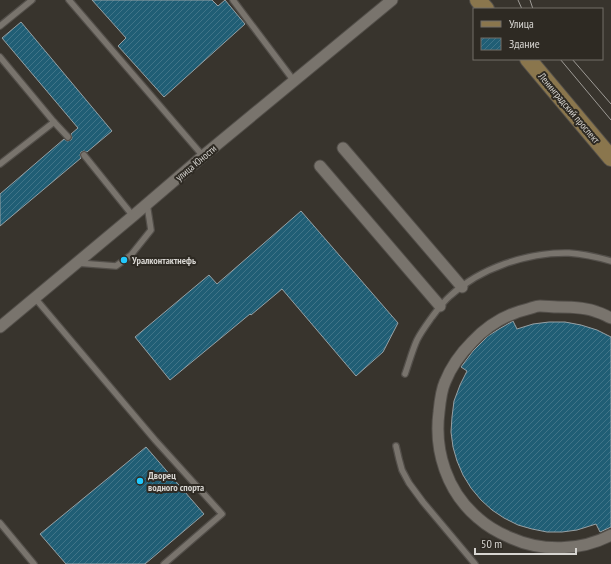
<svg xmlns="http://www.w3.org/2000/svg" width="611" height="564" font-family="'PT Sans Narrow',sans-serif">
  <defs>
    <pattern id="building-hatch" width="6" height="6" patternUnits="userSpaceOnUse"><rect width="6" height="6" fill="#205e75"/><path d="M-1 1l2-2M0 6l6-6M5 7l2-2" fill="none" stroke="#407488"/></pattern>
  </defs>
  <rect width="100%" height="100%" fill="#38342d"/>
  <!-- building -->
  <g fill="url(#building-hatch)" stroke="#97a1a5">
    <path d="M 92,0 L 212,0 L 218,6 L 225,0 L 245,24 L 164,97 L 118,46 L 126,38 Z"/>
    <path d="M 21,22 L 112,131 L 87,152 L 84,151 L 81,152 L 80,155 L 81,158 L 0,226 L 0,194 L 64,139 L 67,141 L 71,140 L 72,138 L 71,134 L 78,128 L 2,38 Z"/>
    <path d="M 301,211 L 398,323 L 383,352 L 356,376 L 282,289 L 251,315 L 250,314 L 170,380 L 135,337 L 209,275 L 217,284 Z"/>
    <path d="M 513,321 L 517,329 L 533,324 L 549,322 L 565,322 L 581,325 L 597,330 L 611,337 L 611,527 L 600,532 L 596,524 L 577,530 L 562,532 L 547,532 L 532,529 L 518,525 L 504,518 L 492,510 L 481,500 L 471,488 L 463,475 L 457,461 L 453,447 L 451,432 L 452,417 L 454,401 L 460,385 L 467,371 L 461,367 L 473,351 L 488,336 L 499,329 Z"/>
    <path d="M 146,447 L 204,514 L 145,564 L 66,564 L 40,534 Z"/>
  </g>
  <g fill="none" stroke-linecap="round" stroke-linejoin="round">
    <defs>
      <g id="lane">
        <path d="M 69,0 L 203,156"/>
        <path d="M 233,0 L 294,81"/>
        <path d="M 0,26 L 32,0"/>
        <path d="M 0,57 L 54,122 L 0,164"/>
        <path d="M 54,122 L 68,137"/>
        <path d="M 84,155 L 133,216"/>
        <path d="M 77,263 L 116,266 L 131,255 L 151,230 L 147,204"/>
        <path d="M 35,298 L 155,440 L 222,514 L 164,564"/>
        <path d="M 405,374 C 409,363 412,351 417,340 C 421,332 427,324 432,317 C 438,309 443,302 450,296 C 480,268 528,252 569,253 C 583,254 597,257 611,261"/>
        <path d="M 396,446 L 399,459 L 402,470 L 409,483 L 423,502 L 475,564"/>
        <path d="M 0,523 L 34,564"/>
      </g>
      <g id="street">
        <path d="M 343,148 L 462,287"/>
        <path d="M 320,166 L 440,306"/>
        <path d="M 611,318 C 606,316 602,313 597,312 C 588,308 568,307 558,307 C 552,307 546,306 540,306 C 536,306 532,308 528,309 C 506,314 487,326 472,342 C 460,354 451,367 445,382 C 441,391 440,402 439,412 C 434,451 447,492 478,518 C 488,527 499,533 511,538 C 542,552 581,551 611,535"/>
        <path d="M 0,327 L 133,216 L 203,156 L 392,0"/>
      </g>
      <g id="secondary">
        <path d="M 478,0 L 486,9"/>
        <path d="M 528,59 L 611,158"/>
      </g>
    </defs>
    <!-- lane casing -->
    <use href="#lane" stroke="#534f4a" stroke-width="8"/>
    <!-- street casing -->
    <use href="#street" stroke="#534f4a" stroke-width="13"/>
    <!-- secondary casing -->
    <use href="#secondary" stroke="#534f4a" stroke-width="18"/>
    <!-- lane -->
    <use href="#lane" stroke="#79746d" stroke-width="5.5"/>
    <!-- street -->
    <use href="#street" stroke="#79746d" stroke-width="11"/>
    <!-- secondary -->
    <use href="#secondary" stroke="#8a764d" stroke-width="16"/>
    <!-- tram -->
    <g stroke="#9e9b96" stroke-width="1">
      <path d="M 518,0 L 522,9"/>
      <path d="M 530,0 L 533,9"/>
      <path d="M 560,59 L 611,120"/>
      <path d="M 572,59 L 611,104"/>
    </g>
  </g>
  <!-- markers -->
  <g fill="#22c9fd" stroke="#2e2a23" stroke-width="1.5">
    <circle cx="124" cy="260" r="4"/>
    <circle cx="140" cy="481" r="4"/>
  </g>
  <g text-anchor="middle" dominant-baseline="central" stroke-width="4" stroke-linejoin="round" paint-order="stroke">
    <!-- street labels -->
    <g font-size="10" fill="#d7d5d1" stroke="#2e2a23">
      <text transform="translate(569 108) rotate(50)">Ленинградский проспект</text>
      <text transform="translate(196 163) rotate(-40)">улица Юности</text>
    </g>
    <!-- poi labels -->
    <g font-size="10" font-weight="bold" fill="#d7d5d1" stroke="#2e2a23" text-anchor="start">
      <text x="132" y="260">Уралконтактнефь</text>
      <text x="148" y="475">Дворец<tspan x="148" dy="12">водного спорта</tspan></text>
    </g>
  </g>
  <!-- legend -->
  <rect x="473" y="8" width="130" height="52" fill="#2e2a23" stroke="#726e69"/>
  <rect x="481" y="21" width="20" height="6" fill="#8a764d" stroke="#726e69"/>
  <text x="509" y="28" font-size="12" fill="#d7d5d1">Улица</text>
  <rect x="481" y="38" width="20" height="12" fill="url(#building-hatch)" stroke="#726e69"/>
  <text x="509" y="48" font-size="12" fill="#d7d5d1">Здание</text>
  <!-- scale -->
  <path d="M475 548v6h101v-6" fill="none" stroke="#d7d5d1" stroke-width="2"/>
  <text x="481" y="548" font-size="12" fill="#d7d5d1" stroke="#2e2a23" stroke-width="3" paint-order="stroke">50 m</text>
</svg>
